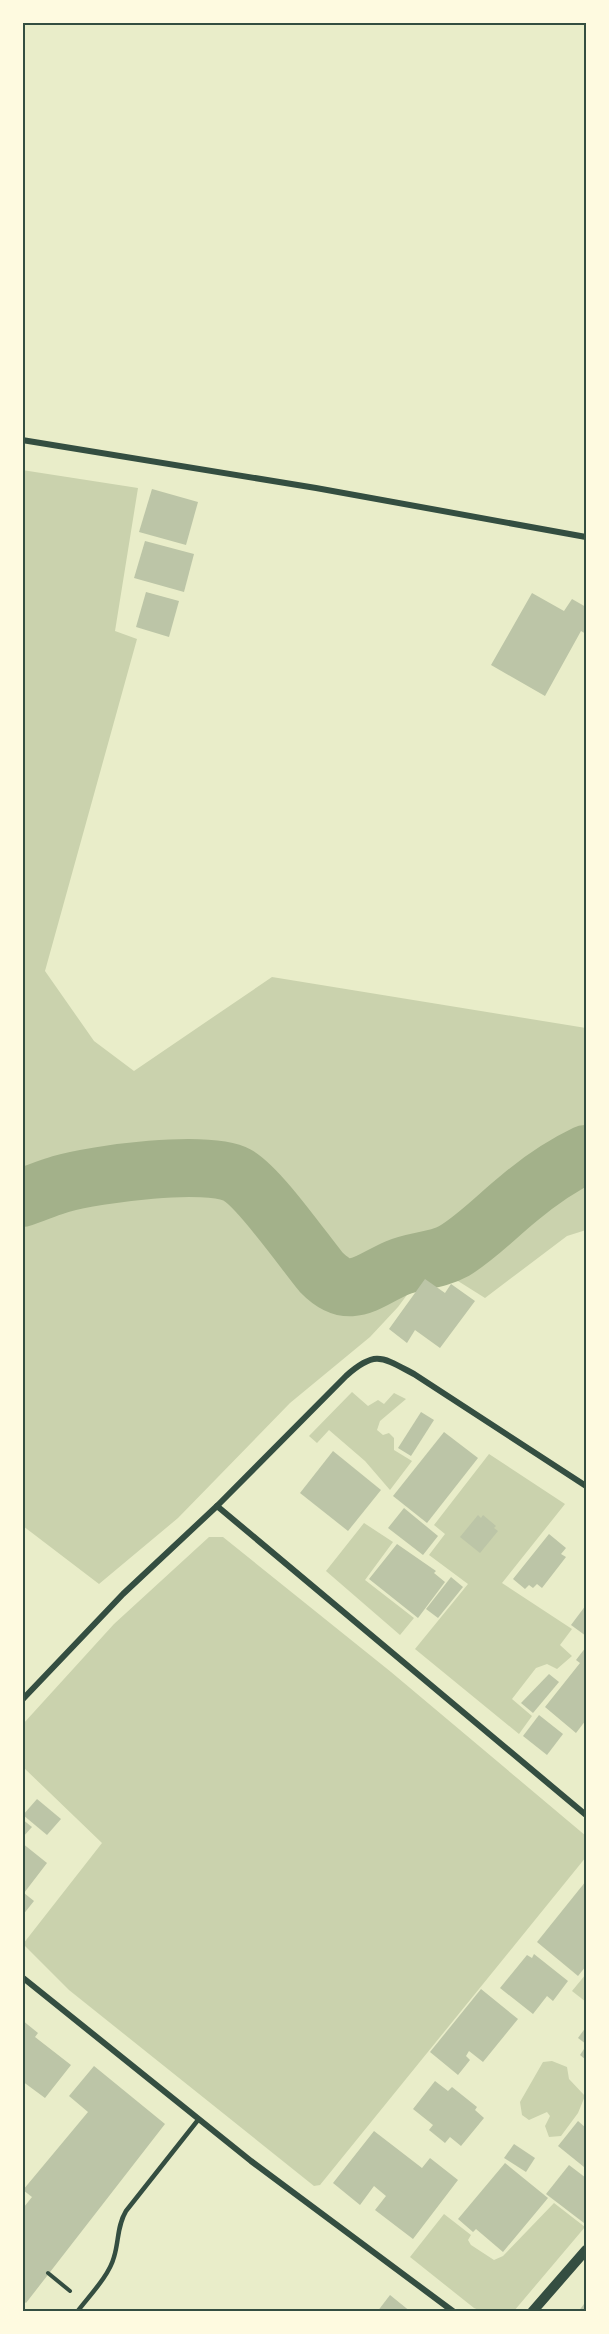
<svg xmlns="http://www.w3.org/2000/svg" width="609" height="2334" font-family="'Source Serif 4',serif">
  <rect width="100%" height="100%" fill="#e9edc9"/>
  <!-- green -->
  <g fill="#cad2ad">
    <path d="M 22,470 L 138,488 L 115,631 L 137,639 L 45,971 L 94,1041 L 134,1071 L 272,977 L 586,1028 L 586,1230 L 567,1236 L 485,1298 L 450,1276 L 444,1284 L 428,1274 L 418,1280 L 398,1307 L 370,1337 L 290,1403 L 178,1518 L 99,1584 L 23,1526 Z"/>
    <path d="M 352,1392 L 368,1406 L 378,1400 L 384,1404 L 394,1393 L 406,1399 L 380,1421 L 377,1430 L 383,1435 L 389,1433 L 394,1438 L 394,1450 L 412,1461 L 390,1490 L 365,1461 L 329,1430 L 317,1443 L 309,1436 Z"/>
    <path d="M 489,1454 L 565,1504 L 502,1583 L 572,1629 L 560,1645 L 572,1656 L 557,1669 L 547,1664 L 536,1668 L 512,1699 L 532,1716 L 519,1734 L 415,1649 L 468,1584 L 429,1555 L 445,1534 L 434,1525 Z"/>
    <path d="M 364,1523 L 393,1542 L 365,1580 L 414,1618 L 400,1635 L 326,1571 Z"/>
    <path d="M 209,1537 L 223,1537 L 391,1672 L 586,1836 L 586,1857 L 320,2185 L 314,2186 L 69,1990 L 23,1944 L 102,1843 L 23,1767 L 23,1724 L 114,1624 Z"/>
    <path d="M 586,1974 L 586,2002 L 572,1991 Z"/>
    <path d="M 552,2061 L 567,2067 L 569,2079 L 585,2096 L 578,2113 L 561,2136 L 549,2137 L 545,2126 L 550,2116 L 547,2112 L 529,2120 L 522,2115 L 520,2102 L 543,2062 Z"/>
    <path d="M 554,2203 L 585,2227 L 514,2311 L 481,2311 L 474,2308 L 410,2257 L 444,2214 L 471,2235 L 468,2240 L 471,2245 L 494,2260 L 503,2256 Z"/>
  </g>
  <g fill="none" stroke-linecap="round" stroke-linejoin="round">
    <!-- river -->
    <path stroke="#a3b18a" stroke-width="58" d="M 22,1198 C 35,1193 48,1188 61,1184 C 96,1174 207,1159 237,1175 C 259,1187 303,1250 321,1272 C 350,1302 367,1281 397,1268 C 416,1260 436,1261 454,1251 C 477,1237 497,1216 518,1199 C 538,1182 563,1165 586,1154"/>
  </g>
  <!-- building -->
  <g fill="#bcc5a7">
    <path d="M 152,489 L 198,502 L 186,545 L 139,532 Z"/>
    <path d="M 145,541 L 194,554 L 184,592 L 134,578 Z"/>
    <path d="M 146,592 L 179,601 L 169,637 L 136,627 Z"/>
    <path d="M 532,593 L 564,611 L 572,599 L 586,607 L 586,634 L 581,631 L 545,696 L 491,665 Z"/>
    <path d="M 425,1279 L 445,1293 L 451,1284 L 475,1301 L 440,1348 L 415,1330 L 407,1343 L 389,1329 Z"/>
    <path d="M 421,1412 L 434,1420 L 411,1456 L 398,1448 Z"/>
    <path d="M 444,1432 L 478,1458 L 427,1523 L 393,1496 Z"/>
    <path d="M 333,1451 L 381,1490 L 348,1531 L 300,1493 Z"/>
    <path d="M 404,1508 L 438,1536 L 423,1555 L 388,1528 Z"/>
    <path d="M 478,1515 L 481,1518 L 483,1515 L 496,1526 L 494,1528 L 498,1531 L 480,1553 L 460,1537 Z"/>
    <path d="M 549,1534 L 566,1548 L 561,1554 L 566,1557 L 542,1588 L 537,1584 L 533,1588 L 529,1585 L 525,1589 L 513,1579 Z"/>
    <path d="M 397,1544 L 436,1571 L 434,1573 L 445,1582 L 418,1618 L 369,1579 Z"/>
    <path d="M 451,1577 L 463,1587 L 438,1618 L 426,1609 Z"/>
    <path d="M 586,1605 L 586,1636 L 571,1625 Z"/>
    <path d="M 586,1647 L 586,1720 L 576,1733 L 545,1707 L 580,1663 L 576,1660 Z"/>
    <path d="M 549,1674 L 559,1682 L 533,1713 L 521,1703 Z"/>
    <path d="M 539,1715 L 563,1734 L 547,1755 L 523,1736 Z"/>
    <path d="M 37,1799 L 61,1819 L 47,1835 L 23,1815 Z"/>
    <path d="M 22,1819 L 32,1827 L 22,1838 Z"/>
    <path d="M 22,1843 L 47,1863 L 24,1893 L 34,1901 L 22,1916 Z"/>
    <path d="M 586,1881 L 586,1966 L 578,1976 L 537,1942 Z"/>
    <path d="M 534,1954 L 568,1981 L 553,2001 L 547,1996 L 533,2014 L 500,1988 L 527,1955 L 532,1958 Z"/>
    <path d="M 481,1989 L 518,2019 L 483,2062 L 469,2051 L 466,2056 L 470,2060 L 458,2075 L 430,2052 Z"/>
    <path d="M 22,2020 L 38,2033 L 35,2037 L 71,2065 L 45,2098 L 22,2081 Z"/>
    <path d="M 586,2027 L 586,2044 L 578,2038 Z"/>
    <path d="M 586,2046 L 586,2060 L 580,2055 Z"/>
    <path d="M 94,2066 L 165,2124 L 26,2303 L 22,2300 L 22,2206 L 24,2207 L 32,2197 L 23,2190 L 88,2112 L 69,2096 Z"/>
    <path d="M 435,2081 L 448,2091 L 452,2087 L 477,2107 L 475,2110 L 484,2118 L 461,2146 L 450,2137 L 445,2143 L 429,2130 L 433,2125 L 413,2109 Z"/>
    <path d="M 578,2121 L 586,2128 L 586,2164 L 584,2167 L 558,2146 Z"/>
    <path d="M 374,2131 L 422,2168 L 430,2158 L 458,2180 L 413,2239 L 375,2210 L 386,2196 L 374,2186 L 360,2205 L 333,2183 Z"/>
    <path d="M 514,2144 L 535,2158 L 526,2172 L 504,2158 Z"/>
    <path d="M 505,2163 L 548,2198 L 503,2252 L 476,2229 L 473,2232 L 458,2219 Z"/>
    <path d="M 569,2165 L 586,2178 L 586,2220 L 584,2223 L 546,2194 Z"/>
    <path d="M 390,2295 L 411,2312 L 377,2312 Z"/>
    <path d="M 584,2304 L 586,2312 L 578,2312 Z"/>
  </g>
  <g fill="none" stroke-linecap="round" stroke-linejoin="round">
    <!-- path -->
    <path stroke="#344e41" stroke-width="4" d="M 48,2273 L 70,2291"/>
    <!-- service -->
    <path stroke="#344e41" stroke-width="4.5" d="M 77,2312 C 89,2296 109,2276 114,2257 C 119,2241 117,2226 126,2211 L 198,2120"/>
    <!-- minor -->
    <g stroke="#344e41" stroke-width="6">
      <path d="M 22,440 L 316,488 L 586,537"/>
      <path d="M 217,1506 L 346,1376 C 375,1350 382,1357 414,1374 L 586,1486"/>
      <path d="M 22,1700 L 123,1594 L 217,1506 L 586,1815"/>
      <path d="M 22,1977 L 251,2161 L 454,2312"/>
    </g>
    <!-- tertiary -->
    <path stroke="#344e41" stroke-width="10" d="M 532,2312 L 586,2250"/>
  </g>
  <!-- border -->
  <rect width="609" height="2334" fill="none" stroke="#fefae0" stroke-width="48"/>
  <rect x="24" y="24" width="561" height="2286" fill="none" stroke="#344e41" stroke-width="2"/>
</svg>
